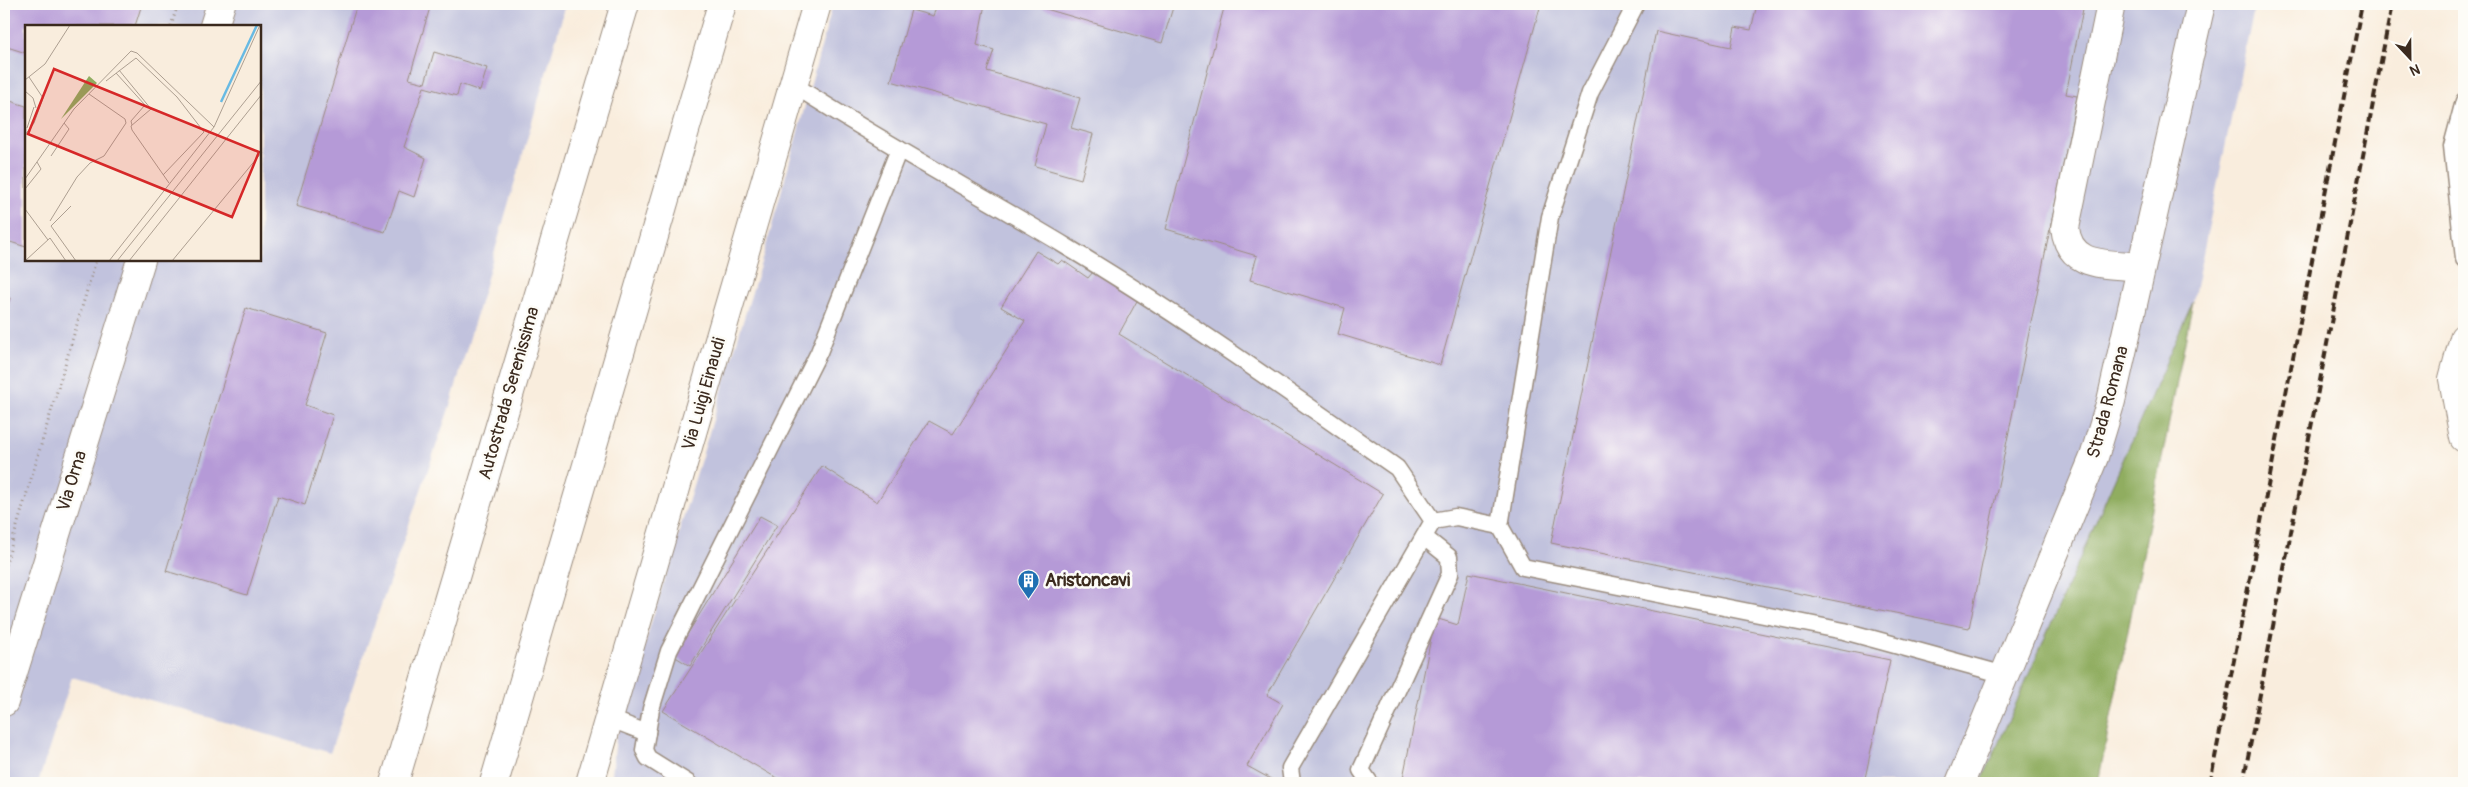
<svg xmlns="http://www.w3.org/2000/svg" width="2468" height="787" font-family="Pangolin,sans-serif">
  <rect width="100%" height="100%" fill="#fdfcf7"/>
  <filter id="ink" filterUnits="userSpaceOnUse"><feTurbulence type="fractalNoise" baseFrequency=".02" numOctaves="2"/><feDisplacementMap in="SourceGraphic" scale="10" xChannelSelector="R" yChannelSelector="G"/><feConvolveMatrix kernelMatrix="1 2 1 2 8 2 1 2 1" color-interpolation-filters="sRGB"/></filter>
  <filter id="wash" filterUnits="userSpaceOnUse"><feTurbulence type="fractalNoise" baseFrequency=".0096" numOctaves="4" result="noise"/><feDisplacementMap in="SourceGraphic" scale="20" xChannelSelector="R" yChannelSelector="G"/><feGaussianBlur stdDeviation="1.12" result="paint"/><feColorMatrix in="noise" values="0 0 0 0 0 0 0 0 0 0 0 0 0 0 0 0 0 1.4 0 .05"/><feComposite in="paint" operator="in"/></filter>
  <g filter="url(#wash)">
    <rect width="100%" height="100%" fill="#f9eddd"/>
    <!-- industrial -->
    <g fill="#c1c2dd" fill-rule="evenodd">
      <path d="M 4,4 L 566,4 L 451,403 L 330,753 L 72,677 L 38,783 L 4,783 ZM 26,26 L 260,26 L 260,260 L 26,260 Z"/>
      <path d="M 833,4 L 2255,4 L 2193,301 L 1981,783 L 611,783 L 616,738 L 770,233 Z"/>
    </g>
    <!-- forest -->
    <path fill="#90ad60" stroke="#666c3f" d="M 2193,301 L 2098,783 L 1981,783 Z"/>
    <g id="blocks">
      <!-- building -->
      <g fill="#b59ad7">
        <path d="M 4,4 L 142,4 L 135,26 L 26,26 L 26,53 L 4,46 Z"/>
        <path d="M 357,4 L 431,4 L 409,79 L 425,83 L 434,52 L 487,68 L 480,91 L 460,84 L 457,96 L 424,87 L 404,147 L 426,158 L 414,197 L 399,191 L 385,232 L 296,206 Z"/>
        <path d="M 937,4 L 985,4 L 977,45 L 994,50 L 987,71 L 1080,98 L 1071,128 L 1093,134 L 1081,179 L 1035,166 L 1046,124 L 891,81 L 911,10 L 933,16 Z"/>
        <path d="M 1029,4 L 1174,4 L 1162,43 Z"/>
        <path d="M 1225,4 L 1541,4 L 1440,365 L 1338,334 L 1345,308 L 1250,280 L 1257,256 L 1166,229 Z"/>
        <path d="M 1757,4 L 2084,4 L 2066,94 L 2077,96 L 1969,628 L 1551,543 L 1656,31 L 1731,47 L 1735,27 L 1751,30 Z"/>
        <path d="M 4,99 L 26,106 L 26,247 L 4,240 Z"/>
        <path d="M 1036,251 L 1058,264 L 1062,260 L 1088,278 L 1093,272 L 1138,299 L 1119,334 L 1383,494 L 1267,695 L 1283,704 L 1247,766 L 1278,783 L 785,783 L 663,711 L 822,466 L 877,502 L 929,421 L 953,434 L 1025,321 L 1001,307 Z"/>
        <path d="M 4,296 L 10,298 L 4,317 Z"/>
        <path d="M 246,308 L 327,333 L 305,405 L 333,415 L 305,505 L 278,496 L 247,595 L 166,571 Z"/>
        <path d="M 760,516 L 777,525 L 690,666 L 674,656 Z"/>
        <path d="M 1469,573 L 1890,660 L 1864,783 L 1402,783 L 1435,618 L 1458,625 Z"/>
      </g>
    </g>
  </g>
  <g filter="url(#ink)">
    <use href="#blocks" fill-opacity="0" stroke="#9a8c7e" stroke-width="1"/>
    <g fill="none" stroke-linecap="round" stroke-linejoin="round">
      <defs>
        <g id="service">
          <path d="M 1636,4 L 1590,93 L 1550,217 L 1500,526 L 1523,567 L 1844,631 L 2005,675"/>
          <path d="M 794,85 C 883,143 976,192 1067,247 C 1181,315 1288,392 1397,468 L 1433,521 L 1290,768 L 1292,783"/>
          <path d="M 2464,101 L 2452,146 L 2464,259"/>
          <path d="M 1433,521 L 1456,517 L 1500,526"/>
          <path d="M 608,718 L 647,733"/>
          <path d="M 688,783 L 648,758 L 644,750 L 651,709 L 669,651 L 819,352 L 899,149"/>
          <path d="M 1370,783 L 1361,770 L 1450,574 L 1449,557 L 1424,537"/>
        </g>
        <g id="minor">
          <path d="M 2111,4 L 2065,228 C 2069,269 2108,263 2141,267"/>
          <path d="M 2464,338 L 2453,379 L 2464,438"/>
          <path d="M 590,783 L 817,4"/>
          <path d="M 1960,783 L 2094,457 L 2111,401 L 2201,4"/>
        </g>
        <g id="primary">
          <path d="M 214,26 L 221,4"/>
          <path d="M 4,702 L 141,260"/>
        </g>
        <g id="motorway">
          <path d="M 394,783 L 625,4"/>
          <path d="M 494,783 L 722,4"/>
        </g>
      </defs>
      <!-- service casing -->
      <use href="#service" stroke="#9a8c7e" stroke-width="19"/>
      <!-- minor casing -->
      <use href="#minor" stroke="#9a8c7e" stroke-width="30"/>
      <!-- primary casing -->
      <use href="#primary" stroke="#9a8c7e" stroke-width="30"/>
      <!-- motorway casing -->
      <use href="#motorway" stroke="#9a8c7e" stroke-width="30"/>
      <!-- path -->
      <g stroke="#9a8c7e" stroke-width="3" stroke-dasharray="1 4" stroke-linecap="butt">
        <path d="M 171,26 L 178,4"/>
        <path d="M 4,570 L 96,260"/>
      </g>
      <!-- service -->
      <use href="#service" stroke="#fff" stroke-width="16"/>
      <!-- minor -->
      <use href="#minor" stroke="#fff" stroke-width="28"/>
      <!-- primary -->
      <use href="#primary" stroke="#fff" stroke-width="28"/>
      <!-- motorway -->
      <use href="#motorway" stroke="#fff" stroke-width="28"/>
      <!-- rail -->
      <g stroke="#3b2a1e" stroke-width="4" stroke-dasharray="8 4" stroke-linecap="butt">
        <path d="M 2210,783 L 2362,4"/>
        <path d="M 2243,783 L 2392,4"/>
      </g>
    </g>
  </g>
  <!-- icons -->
  <defs>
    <symbol id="building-pin" viewBox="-11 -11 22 30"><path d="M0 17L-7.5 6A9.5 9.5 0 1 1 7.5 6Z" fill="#1f6fb2" stroke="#fdfcf7"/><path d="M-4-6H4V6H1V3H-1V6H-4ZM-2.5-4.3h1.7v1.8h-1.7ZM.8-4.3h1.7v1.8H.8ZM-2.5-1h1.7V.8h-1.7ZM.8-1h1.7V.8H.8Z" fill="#fff"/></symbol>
  </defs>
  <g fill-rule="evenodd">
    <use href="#building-pin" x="1016" y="568" width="25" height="34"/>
  </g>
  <g text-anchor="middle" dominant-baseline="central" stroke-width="5" stroke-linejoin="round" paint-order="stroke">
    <!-- street labels -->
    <g font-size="18" fill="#3b2a1e" stroke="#fdfcf7">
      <text transform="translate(509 393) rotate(-74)">Autostrada Serenissima</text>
      <text transform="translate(704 394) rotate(-74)">Via Luigi Einaudi</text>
      <text transform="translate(2108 402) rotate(-75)">Strada Romana</text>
      <text transform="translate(72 481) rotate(-73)">Via Orna</text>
    </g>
    <!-- poi labels -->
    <g font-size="18" font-weight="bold" fill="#3b2a1e" stroke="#fdfcf7" text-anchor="start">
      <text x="1045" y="580">Aristoncavi</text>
    </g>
  </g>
  <!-- overview -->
  <g transform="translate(25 25)">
    <rect width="236" height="236" fill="#f9eddd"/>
    <path d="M 64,51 L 72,58 L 36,94 Z" fill="#90ad60"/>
    <path fill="none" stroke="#68bae3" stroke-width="2.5" d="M 196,77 L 232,0"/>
    <path fill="none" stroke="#ad9f91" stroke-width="1" d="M 94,45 L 126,84 L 106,101 L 107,105 L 144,158M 91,48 L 120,80 L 106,96 L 107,100M 0,55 L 20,39 L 45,0M 81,56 L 111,33 L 152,72 L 179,107 L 138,150M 0,66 L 8,73 L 11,83M 2,103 L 9,82M 0,110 L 9,98 L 18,73 L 4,52M 26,131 L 44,104 L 39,98M 0,154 L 49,84 L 106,26 L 112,28 L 189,102M 0,164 L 16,144 L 12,137M 46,181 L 26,201 L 51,236M 0,184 L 23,215M 25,196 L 52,152 L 65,138 L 79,131 L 101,98 L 100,94 L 64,69M 0,236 L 25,213 L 41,236M 84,236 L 189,102 L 235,0M 92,236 L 237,55M 104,236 L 237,69M 147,236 L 237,127"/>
    <path fill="#d62828" fill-opacity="0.15" stroke="#d62828" stroke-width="2.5" d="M 29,44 L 234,127 L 207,192 L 3,109 Z"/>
    <rect width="236" height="236" fill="none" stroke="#3b2a1e" stroke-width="2.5"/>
  </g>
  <!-- margin -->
  <rect width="2468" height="787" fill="none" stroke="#fdfcf7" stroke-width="20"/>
  <!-- north arrow -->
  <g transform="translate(2410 58) rotate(158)" stroke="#fdfcf7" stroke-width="4" paint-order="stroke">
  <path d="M0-4L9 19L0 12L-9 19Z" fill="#3b2a1e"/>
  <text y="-8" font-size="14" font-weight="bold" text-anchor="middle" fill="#3b2a1e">N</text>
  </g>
</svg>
